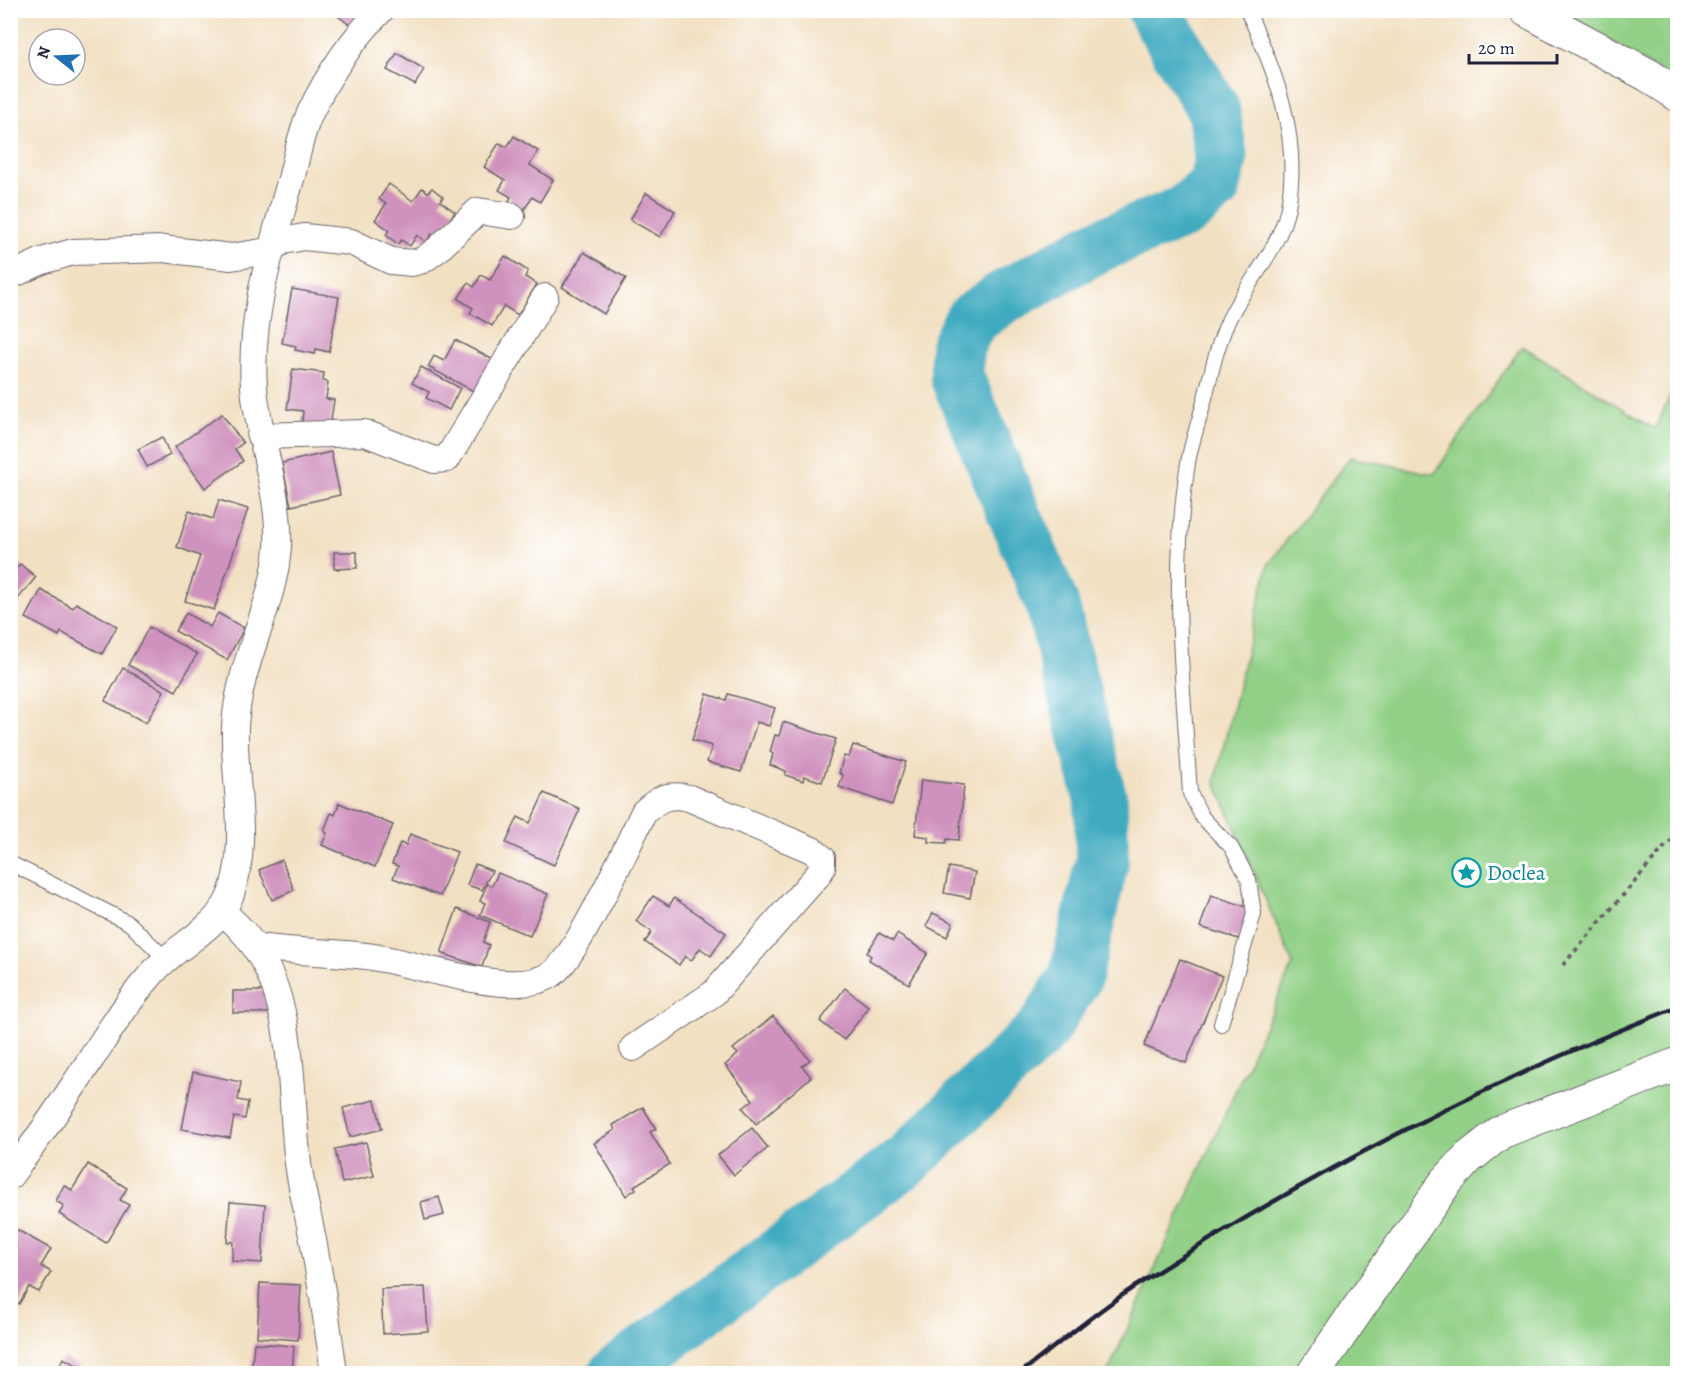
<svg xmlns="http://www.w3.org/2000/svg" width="1688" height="1384" font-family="Alegreya,serif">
  <rect width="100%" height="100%" fill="#fff"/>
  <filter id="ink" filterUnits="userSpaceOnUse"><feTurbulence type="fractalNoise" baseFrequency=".0167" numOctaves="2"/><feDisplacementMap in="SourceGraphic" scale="12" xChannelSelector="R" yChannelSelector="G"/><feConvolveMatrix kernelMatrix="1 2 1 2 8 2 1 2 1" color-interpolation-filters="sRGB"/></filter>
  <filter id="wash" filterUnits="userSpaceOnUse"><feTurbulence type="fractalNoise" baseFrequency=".008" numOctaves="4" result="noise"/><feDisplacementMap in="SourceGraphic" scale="24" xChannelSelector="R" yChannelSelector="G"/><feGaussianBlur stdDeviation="1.35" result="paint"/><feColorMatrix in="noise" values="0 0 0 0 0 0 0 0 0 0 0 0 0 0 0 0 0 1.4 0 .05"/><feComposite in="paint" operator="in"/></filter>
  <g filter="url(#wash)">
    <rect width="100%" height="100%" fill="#f2e0c2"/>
    <!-- green -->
    <g fill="#91d086" stroke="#5a7960" stroke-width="1.5">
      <path d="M 1560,11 L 1677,11 L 1677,82 Z"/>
      <path d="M 1522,346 L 1655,429 L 1677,380 L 1677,1373 L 1107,1374 L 1293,964 L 1215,781 L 1268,565 L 1350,457 L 1434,474 Z"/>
    </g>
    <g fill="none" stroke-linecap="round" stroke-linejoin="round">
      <!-- river -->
      <path stroke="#40aac0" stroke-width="54" d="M 615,1374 L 907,1160 L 1042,1030 L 1075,978 L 1102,861 L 1101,801 L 1052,604 L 957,377 L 957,347 L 971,320 L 1002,298 L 1098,246 L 1184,212 L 1214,187 L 1221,157 L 1213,109 L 1154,10"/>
    </g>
    <g id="blocks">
      <!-- building -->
      <g fill="#cf91bd">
        <path d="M 336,10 L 359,10 L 364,14 L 354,28 L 334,13 Z"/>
        <path d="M 432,10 L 451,10 L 444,20 Z"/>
        <path d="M 397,53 L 424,69 L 415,85 L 387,70 Z"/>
        <path d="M 514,136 L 538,151 L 530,165 L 553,180 L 540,202 L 532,197 L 521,215 L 506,206 L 511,197 L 499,190 L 505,180 L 484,167 L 499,143 L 507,147 Z"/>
        <path d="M 389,184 L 413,201 L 422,188 L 428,192 L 432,188 L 443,197 L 440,201 L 455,212 L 437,238 L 432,234 L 426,242 L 417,235 L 410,246 L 401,240 L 398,244 L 386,235 L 389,230 L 375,220 L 386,204 L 379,199 Z"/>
        <path d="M 646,193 L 675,211 L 660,237 L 630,220 Z"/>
        <path d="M 584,252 L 626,278 L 604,314 L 562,287 Z"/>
        <path d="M 505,256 L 528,271 L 525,277 L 537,284 L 518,315 L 504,306 L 492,326 L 470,313 L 473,308 L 458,299 L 468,283 L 474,287 L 481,275 L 490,280 Z"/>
        <path d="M 292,289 L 339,297 L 329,352 L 316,349 L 315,354 L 295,350 L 296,346 L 282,343 Z"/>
        <path d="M 455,340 L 494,360 L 477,393 L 428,367 L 434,356 L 444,361 Z"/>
        <path d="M 421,367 L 460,388 L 449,410 L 426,398 L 429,392 L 412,383 Z"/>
        <path d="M 293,369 L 324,373 L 323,381 L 328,382 L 326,399 L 334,400 L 330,427 L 302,423 L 303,411 L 287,409 Z"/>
        <path d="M 222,414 L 243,443 L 235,449 L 243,461 L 205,488 L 175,447 Z"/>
        <path d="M 162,437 L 170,455 L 147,467 L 138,449 Z"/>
        <path d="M 331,452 L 340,495 L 291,506 L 282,463 Z"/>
        <path d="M 219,500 L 248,509 L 214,610 L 185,601 L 200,556 L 177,547 L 189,511 L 213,519 Z"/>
        <path d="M 334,552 L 357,552 L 357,568 L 334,569 Z"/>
        <path d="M 20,564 L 36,577 L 13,605 L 10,576 Z"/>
        <path d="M 41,590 L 73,608 L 76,603 L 117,626 L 102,654 L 61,632 L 59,636 L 26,618 Z"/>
        <path d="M 186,613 L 210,627 L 218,613 L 244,628 L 227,660 L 175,631 Z"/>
        <path d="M 149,627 L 197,654 L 176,691 L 128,665 Z"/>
        <path d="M 123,668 L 164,691 L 146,723 L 105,701 Z"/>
        <path d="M 707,694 L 726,700 L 728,694 L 775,708 L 769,726 L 757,722 L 741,772 L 707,762 L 712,746 L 692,740 Z"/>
        <path d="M 783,722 L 836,739 L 822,782 L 804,776 L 803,781 L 785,775 L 786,771 L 770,765 L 773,754 L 770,752 L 775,735 L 779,736 Z"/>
        <path d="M 853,745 L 906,762 L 892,805 L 839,787 L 843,775 L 839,773 L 844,756 L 849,757 Z"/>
        <path d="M 921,780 L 964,785 L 959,840 L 947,839 L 946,843 L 928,842 L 928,837 L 915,835 Z"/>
        <path d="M 544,793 L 580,809 L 554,865 L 506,843 L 518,817 L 530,823 Z"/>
        <path d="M 339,803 L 393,825 L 375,867 L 322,845 L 327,833 L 324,831 L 331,813 L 335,815 Z"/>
        <path d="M 410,834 L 457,852 L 440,896 L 393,878 L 398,866 L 392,864 L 400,843 L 406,845 Z"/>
        <path d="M 282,860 L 294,890 L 272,900 L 259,870 Z"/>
        <path d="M 475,864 L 492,871 L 482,890 L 467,885 Z"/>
        <path d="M 949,867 L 975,872 L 970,898 L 944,893 Z"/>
        <path d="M 498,873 L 548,894 L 530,936 L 480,915 L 485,903 L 480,901 L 487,884 L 492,886 Z"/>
        <path d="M 1211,895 L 1250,908 L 1239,939 L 1200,927 Z"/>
        <path d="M 653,896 L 669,906 L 674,898 L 726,933 L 711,956 L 700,948 L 691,961 L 685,956 L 679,965 L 645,942 L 652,932 L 636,921 Z"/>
        <path d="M 457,909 L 490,922 L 483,942 L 489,945 L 482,967 L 441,953 Z"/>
        <path d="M 933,913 L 953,923 L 947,937 L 926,926 Z"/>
        <path d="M 879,933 L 893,941 L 897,934 L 928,953 L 909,984 L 869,960 L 871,956 L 867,953 Z"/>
        <path d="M 1180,959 L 1222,976 L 1186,1063 L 1144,1046 Z"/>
        <path d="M 845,988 L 869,1007 L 844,1040 L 820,1021 Z"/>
        <rect x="233" y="991" width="35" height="22"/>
        <path d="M 773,1016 L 810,1060 L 802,1066 L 811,1077 L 756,1124 L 743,1108 L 753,1100 L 725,1065 L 738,1054 L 733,1049 Z"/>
        <path d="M 193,1072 L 241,1082 L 238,1100 L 248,1102 L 245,1119 L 234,1117 L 230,1138 L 182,1129 Z"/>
        <path d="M 375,1100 L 382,1129 L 350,1137 L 343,1108 Z"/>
        <path d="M 643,1107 L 656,1129 L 650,1132 L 670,1164 L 634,1186 L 636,1189 L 626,1196 L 594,1143 L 615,1130 L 613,1125 Z"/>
        <path d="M 752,1128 L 768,1148 L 734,1175 L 718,1155 Z"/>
        <path d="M 366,1142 L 374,1176 L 342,1183 L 335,1149 Z"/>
        <path d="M 88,1164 L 127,1188 L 120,1200 L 129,1205 L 106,1243 L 59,1214 L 64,1206 L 56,1201 L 64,1185 L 72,1190 Z"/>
        <path d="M 439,1197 L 444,1215 L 425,1220 L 421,1202 Z"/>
        <path d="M 230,1202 L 265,1205 L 262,1263 L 232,1261 L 233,1242 L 227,1242 Z"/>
        <path d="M 14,1228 L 51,1249 L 41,1266 L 51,1272 L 39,1292 L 29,1287 L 19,1304 L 10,1299 L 10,1234 Z"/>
        <path d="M 260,1283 L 301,1285 L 298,1340 L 257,1337 Z"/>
        <path d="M 425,1287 L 428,1331 L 383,1334 L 381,1289 Z"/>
        <path d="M 254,1343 L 294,1346 L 292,1374 L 251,1374 Z"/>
        <path d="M 63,1358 L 94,1374 L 56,1374 Z"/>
      </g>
    </g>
  </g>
  <g filter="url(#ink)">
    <use href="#blocks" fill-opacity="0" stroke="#6b646a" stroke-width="1.5"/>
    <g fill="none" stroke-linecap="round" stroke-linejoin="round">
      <defs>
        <g id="service">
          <path d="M 10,863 L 129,923 L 166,959"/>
          <path d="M 1221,1024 L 1254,914 L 1249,880 L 1231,847 L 1202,817 L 1190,793 C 1183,683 1170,572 1188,463 C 1191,444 1198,424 1203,406 C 1211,374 1218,339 1233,311 C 1252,277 1281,245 1288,207 C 1301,137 1276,72 1247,10"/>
        </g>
        <g id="minor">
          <path d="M 10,276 L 42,261 L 73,252 L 163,249 L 231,257 L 268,251 L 283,241 L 304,237 L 351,242 L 391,261 L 412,263 L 423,260 L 438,249 L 478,211 L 512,216"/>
          <path d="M 260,436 L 365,433 L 434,460 L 447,459 L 545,297"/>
          <path d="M 221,911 C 300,972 287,1074 298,1163 C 302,1194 311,1225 316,1257 C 323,1295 329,1334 334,1374"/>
          <path d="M 258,950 L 266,948 C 299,952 332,952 366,956 C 412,961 513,1001 552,974 C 578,955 627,846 644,812 C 659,798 668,793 689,798 L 812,850 L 822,858 L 822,868 L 817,876 L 714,993 L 633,1048"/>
          <path d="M 10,1176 C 39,1138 65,1099 91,1059 C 112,1027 132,994 159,966 C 183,942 219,927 231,894 C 250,841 233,781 235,727 C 238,663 275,605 278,546 C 281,496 258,438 254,387 C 249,316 272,246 291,179 C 297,157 301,131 311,111 C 328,75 353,39 381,10"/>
        </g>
        <g id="tertiary">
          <path d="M 1526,10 L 1648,75 L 1678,95"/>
          <path d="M 1313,1374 L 1445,1183 L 1468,1158 L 1501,1132 L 1678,1064"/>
        </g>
      </defs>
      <!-- service casing -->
      <use href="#service" stroke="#6b646a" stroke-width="16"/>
      <!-- minor casing -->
      <use href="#minor" stroke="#6b646a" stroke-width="28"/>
      <!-- tertiary casing -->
      <use href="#tertiary" stroke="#6b646a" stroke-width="35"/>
      <!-- path -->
      <path stroke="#6b646a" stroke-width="4" stroke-dasharray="4.5 4.5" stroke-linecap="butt" d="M 1563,965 L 1667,844 L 1678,836"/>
      <!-- service -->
      <use href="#service" stroke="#fff" stroke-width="14"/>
      <!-- minor -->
      <use href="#minor" stroke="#fff" stroke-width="26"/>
      <!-- tertiary -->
      <use href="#tertiary" stroke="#fff" stroke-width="33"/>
      <!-- rail -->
      <path stroke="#22223b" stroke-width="4.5" d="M 1019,1374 C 1056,1346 1092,1315 1131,1289 C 1303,1177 1486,1082 1678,1007"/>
    </g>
  </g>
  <!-- icons -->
  <defs>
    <symbol id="sight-ring" viewBox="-11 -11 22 22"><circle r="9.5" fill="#fff" stroke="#0f9aa8" stroke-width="1.5"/><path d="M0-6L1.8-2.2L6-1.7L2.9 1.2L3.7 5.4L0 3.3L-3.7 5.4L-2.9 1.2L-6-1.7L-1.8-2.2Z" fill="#0f9aa8"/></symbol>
  </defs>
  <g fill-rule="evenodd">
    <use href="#sight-ring" x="1450" y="856" width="33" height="33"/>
  </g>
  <g text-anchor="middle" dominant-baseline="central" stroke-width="6" stroke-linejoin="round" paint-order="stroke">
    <!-- culture labels -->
    <g font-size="21" fill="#0d838f" stroke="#fff" text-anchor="start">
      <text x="1487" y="873">Doclea</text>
    </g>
  </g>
  <!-- margin -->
  <rect width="1688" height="1384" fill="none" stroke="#fff" stroke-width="36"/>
  <!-- north arrow -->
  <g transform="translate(57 57) rotate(288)"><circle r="28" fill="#ffffff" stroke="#a7a7b1" stroke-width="1.5"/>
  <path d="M0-4.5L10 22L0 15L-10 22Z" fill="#1f6fb2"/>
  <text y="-9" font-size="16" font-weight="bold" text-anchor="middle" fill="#22223b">N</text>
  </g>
  <!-- scale -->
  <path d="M1469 54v9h88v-9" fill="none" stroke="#22223b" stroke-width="3"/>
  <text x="1478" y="54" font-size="18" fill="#22223b" stroke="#ffffff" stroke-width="4.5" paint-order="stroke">20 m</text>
</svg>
